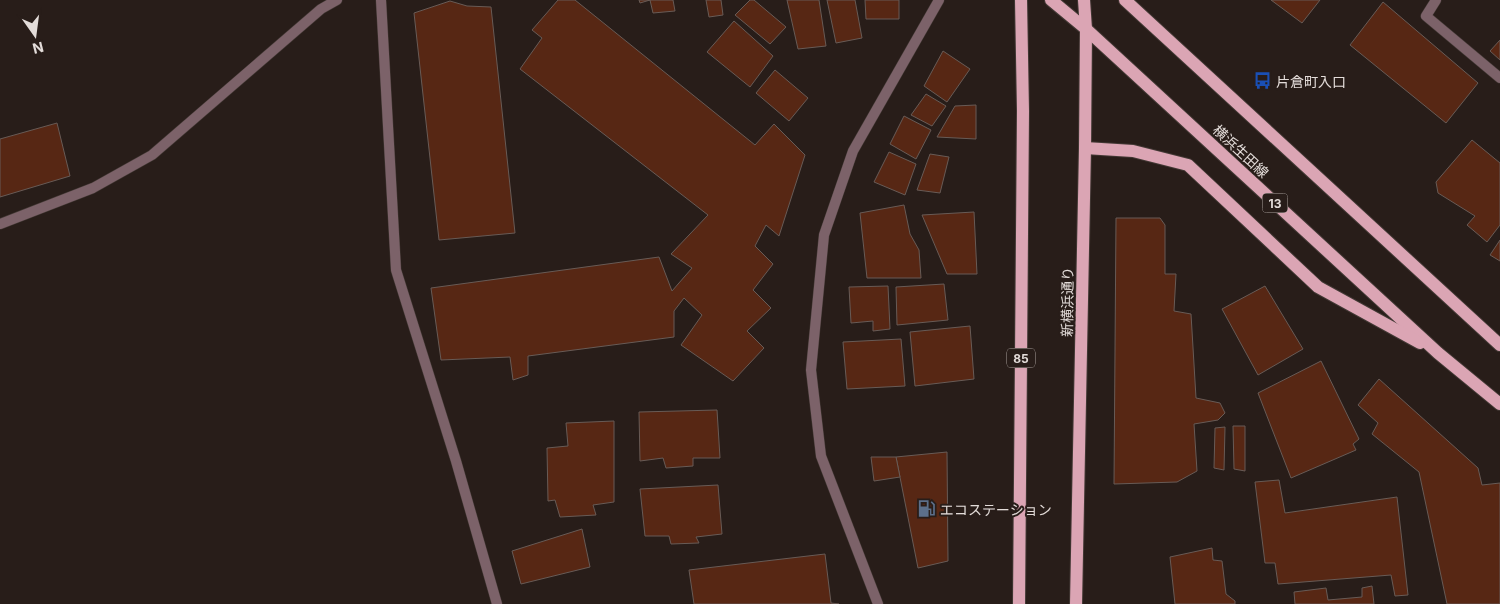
<svg xmlns="http://www.w3.org/2000/svg" width="1500" height="604" font-family="Inter,'Noto Sans JP',sans-serif">
  <rect width="100%" height="100%" fill="#281d19"/>
  <!-- building -->
  <g fill="#572714" stroke="#685b56">
    <path d="M 558,0 L 575,0 L 755,145 L 774,124 L 805,155 L 779,236 L 766,225 L 755,246 L 773,264 L 753,290 L 771,308 L 747,331 L 764,348 L 733,381 L 681,345 L 702,315 L 684,298 L 674,311 L 674,337 L 528,356 L 528,375 L 513,380 L 510,357 L 441,360 L 431,288 L 659,257 L 672,291 L 692,268 L 671,254 L 708,215 L 520,69 L 542,38 L 532,30 Z"/>
    <path d="M 639,0 L 673,0 L 675,11 L 653,13 L 650,0 L 640,3 Z"/>
    <path d="M 706,0 L 721,0 L 723,15 L 709,17 Z"/>
    <path d="M 750,0 L 754,0 L 786,27 L 770,44 L 735,15 Z"/>
    <path d="M 787,0 L 819,0 L 826,46 L 798,49 Z"/>
    <path d="M 827,0 L 855,0 L 862,38 L 836,43 Z"/>
    <path d="M 865,0 L 899,0 L 899,19 L 866,19 Z"/>
    <path d="M 1271,0 L 1320,0 L 1302,23 Z"/>
    <path d="M 450,1 L 467,6 L 491,7 L 515,233 L 439,240 L 414,13 Z"/>
    <path d="M 1383,2 L 1478,83 L 1446,123 L 1350,45 Z"/>
    <path d="M 734,21 L 773,56 L 750,87 L 707,52 Z"/>
    <path d="M 1500,40 L 1500,60 L 1490,51 Z"/>
    <path d="M 943,51 L 970,69 L 947,102 L 924,86 Z"/>
    <path d="M 775,70 L 808,98 L 789,121 L 756,93 Z"/>
    <path d="M 926,94 L 946,106 L 932,126 L 911,115 Z"/>
    <path d="M 976,105 L 976,139 L 937,137 L 955,106 Z"/>
    <path d="M 904,116 L 931,130 L 916,159 L 890,144 Z"/>
    <path d="M 57,123 L 70,176 L 0,197 L 0,139 Z"/>
    <path d="M 1472,140 L 1500,163 L 1500,225 L 1487,242 L 1467,225 L 1475,216 L 1438,193 L 1436,182 Z"/>
    <path d="M 889,152 L 916,164 L 905,195 L 874,182 Z"/>
    <path d="M 930,154 L 949,157 L 940,193 L 917,190 Z"/>
    <path d="M 904,205 L 910,234 L 919,250 L 921,278 L 867,278 L 860,213 Z"/>
    <path d="M 974,212 L 977,274 L 947,274 L 922,215 Z"/>
    <path d="M 1116,218 L 1160,218 L 1165,225 L 1165,274 L 1176,274 L 1174,311 L 1191,314 L 1196,398 L 1220,403 L 1225,413 L 1218,420 L 1194,424 L 1197,471 L 1177,482 L 1114,484 Z"/>
    <path d="M 1500,240 L 1500,261 L 1490,255 Z"/>
    <path d="M 944,284 L 948,320 L 897,325 L 896,287 Z"/>
    <path d="M 888,286 L 890,329 L 873,331 L 873,321 L 851,323 L 849,287 Z"/>
    <path d="M 1265,286 L 1303,349 L 1258,375 L 1222,309 Z"/>
    <path d="M 970,326 L 974,379 L 915,386 L 910,332 Z"/>
    <path d="M 901,339 L 905,386 L 847,389 L 843,342 Z"/>
    <path d="M 1321,361 L 1359,439 L 1353,444 L 1356,450 L 1291,478 L 1258,393 Z"/>
    <path d="M 1379,379 L 1478,468 L 1482,485 L 1500,483 L 1500,604 L 1447,604 L 1419,472 L 1372,434 L 1378,423 L 1358,405 Z"/>
    <path d="M 717,410 L 720,458 L 693,458 L 693,466 L 666,468 L 663,458 L 640,461 L 639,412 Z"/>
    <path d="M 614,421 L 614,502 L 593,505 L 596,515 L 560,517 L 555,500 L 548,501 L 547,448 L 568,446 L 566,423 Z"/>
    <path d="M 1233,426 L 1245,426 L 1245,471 L 1234,469 Z"/>
    <path d="M 1225,427 L 1224,470 L 1214,468 L 1215,428 Z"/>
    <path d="M 947,452 L 948,561 L 918,568 L 896,457 Z"/>
    <path d="M 871,457 L 896,457 L 900,477 L 874,481 Z"/>
    <path d="M 1279,480 L 1285,513 L 1397,497 L 1408,595 L 1395,596 L 1391,575 L 1278,584 L 1275,563 L 1265,563 L 1255,482 Z"/>
    <path d="M 718,485 L 722,534 L 696,537 L 699,543 L 671,544 L 669,536 L 645,536 L 640,489 Z"/>
    <path d="M 582,529 L 590,567 L 521,584 L 512,551 Z"/>
    <path d="M 1212,548 L 1213,560 L 1222,561 L 1226,594 L 1235,601 L 1235,604 L 1175,604 L 1170,557 Z"/>
    <path d="M 825,554 L 831,603 L 839,604 L 694,604 L 689,570 Z"/>
    <path d="M 1372,586 L 1374,604 L 1295,604 L 1294,592 L 1326,588 L 1328,600 L 1362,597 L 1362,588 Z"/>
  </g>
  <g fill="none" stroke-linecap="round" stroke-linejoin="round">
    <defs>
      <path id="service" d="M 1436,0 L 1426,16 L 1500,78"/>
      <g id="minor">
        <path d="M 381,0 L 396,270 L 456,461 L 497,604"/>
        <path d="M 878,604 L 821,456 L 811,370 L 824,235 L 853,151 L 939,0"/>
      </g>
      <path id="tertiary" d="M 0,224 L 93,188 L 152,155 L 321,9 L 337,0"/>
      <g id="primary">
        <path d="M 1051,0 L 1086,29 L 1438,353 L 1500,404"/>
        <path d="M 1125,0 L 1500,345"/>
        <path d="M 1085,148 L 1133,151 L 1188,165 L 1318,287 L 1420,343"/>
        <path d="M 1019,604 L 1023,111 L 1021,0"/>
        <path d="M 1076,604 L 1085,148 L 1086,29 L 1084,0"/>
      </g>
    </defs>
    <!-- service casing -->
    <use href="#service" stroke="#423834" stroke-width="11"/>
    <!-- minor casing -->
    <use href="#minor" stroke="#423834" stroke-width="11"/>
    <!-- tertiary casing -->
    <use href="#tertiary" stroke="#423834" stroke-width="11"/>
    <!-- primary casing -->
    <use href="#primary" stroke="#423834" stroke-width="14"/>
    <!-- service -->
    <use href="#service" stroke="#7c6269" stroke-width="10"/>
    <!-- minor -->
    <use href="#minor" stroke="#7c6269" stroke-width="10"/>
    <!-- tertiary -->
    <use href="#tertiary" stroke="#7c6269" stroke-width="10"/>
    <!-- primary -->
    <use href="#primary" stroke="#dba5b4" stroke-width="12"/>
  </g>
  <!-- icons -->
  <defs>
    <symbol id="bus-bare" viewBox="-9 -9 18 18"><path d="M-5-6H5V4H4V6H2V4H-2V6H-4V4H-5ZM-3.5-4V0h7V-4ZM-3.5 1.2v1.5H-2V1.2ZM2 1.2v1.5H3.5V1.2Z" fill="#1a4fb4" stroke="#281d19" stroke-width="2.5" paint-order="stroke"/></symbol>
    <symbol id="fuel-bare" viewBox="-9 -9 18 18"><path d="M-5.5-6h7V0h2V4h1.3V-2.5L3-4.5l.8-.8L6-3V5H2.5V1h-1V6h-7ZM-4.2-4.7v3.2H.2V-4.7Z" fill="#5c6f8a" stroke="#281d19" stroke-width="2.5" paint-order="stroke"/></symbol>
  </defs>
  <g fill-rule="evenodd">
    <use href="#bus-bare" x="1250" y="68" width="25" height="25"/>
    <use href="#fuel-bare" x="914" y="496" width="25" height="25"/>
  </g>
  <g text-anchor="middle" dominant-baseline="central" stroke-width="4" stroke-linejoin="round" paint-order="stroke">
    <!-- shield labels -->
    <g fill="#281d19" stroke="#aba39f" stroke-width="1">
      <rect x="1262.5" y="193.5" width="25" height="19" rx="4"/>
      <rect x="1007" y="348.5" width="28" height="19" rx="4"/>
    </g>
    <g font-size="12" font-weight="bold" fill="#e3dcd9">
      <text x="1275" y="203">13</text>
      <text x="1021" y="358">85</text>
    </g>
    <!-- poi labels -->
    <g font-size="14" fill="#e3dcd9" stroke="#281d19" text-anchor="start">
      <text x="1276" y="81">片倉町入口</text>
      <text x="940" y="509">エコステーション</text>
    </g>
    <!-- street labels -->
    <g font-size="14" fill="#e3dcd9" stroke="#281d19">
      <text transform="translate(1241 151) rotate(43)">横浜生田線</text>
      <text transform="translate(1067 302) rotate(-89)">新横浜通り</text>
    </g>
  </g>
  <!-- north arrow -->
  <g transform="translate(35 35) rotate(166)" stroke="#281d19" stroke-width="4" paint-order="stroke">
  <path d="M0-4L9 19L0 12L-9 19Z" fill="#e3dcd9"/>
  <text y="-8" font-size="14" font-weight="bold" text-anchor="middle" fill="#e3dcd9">N</text>
  </g>
</svg>
